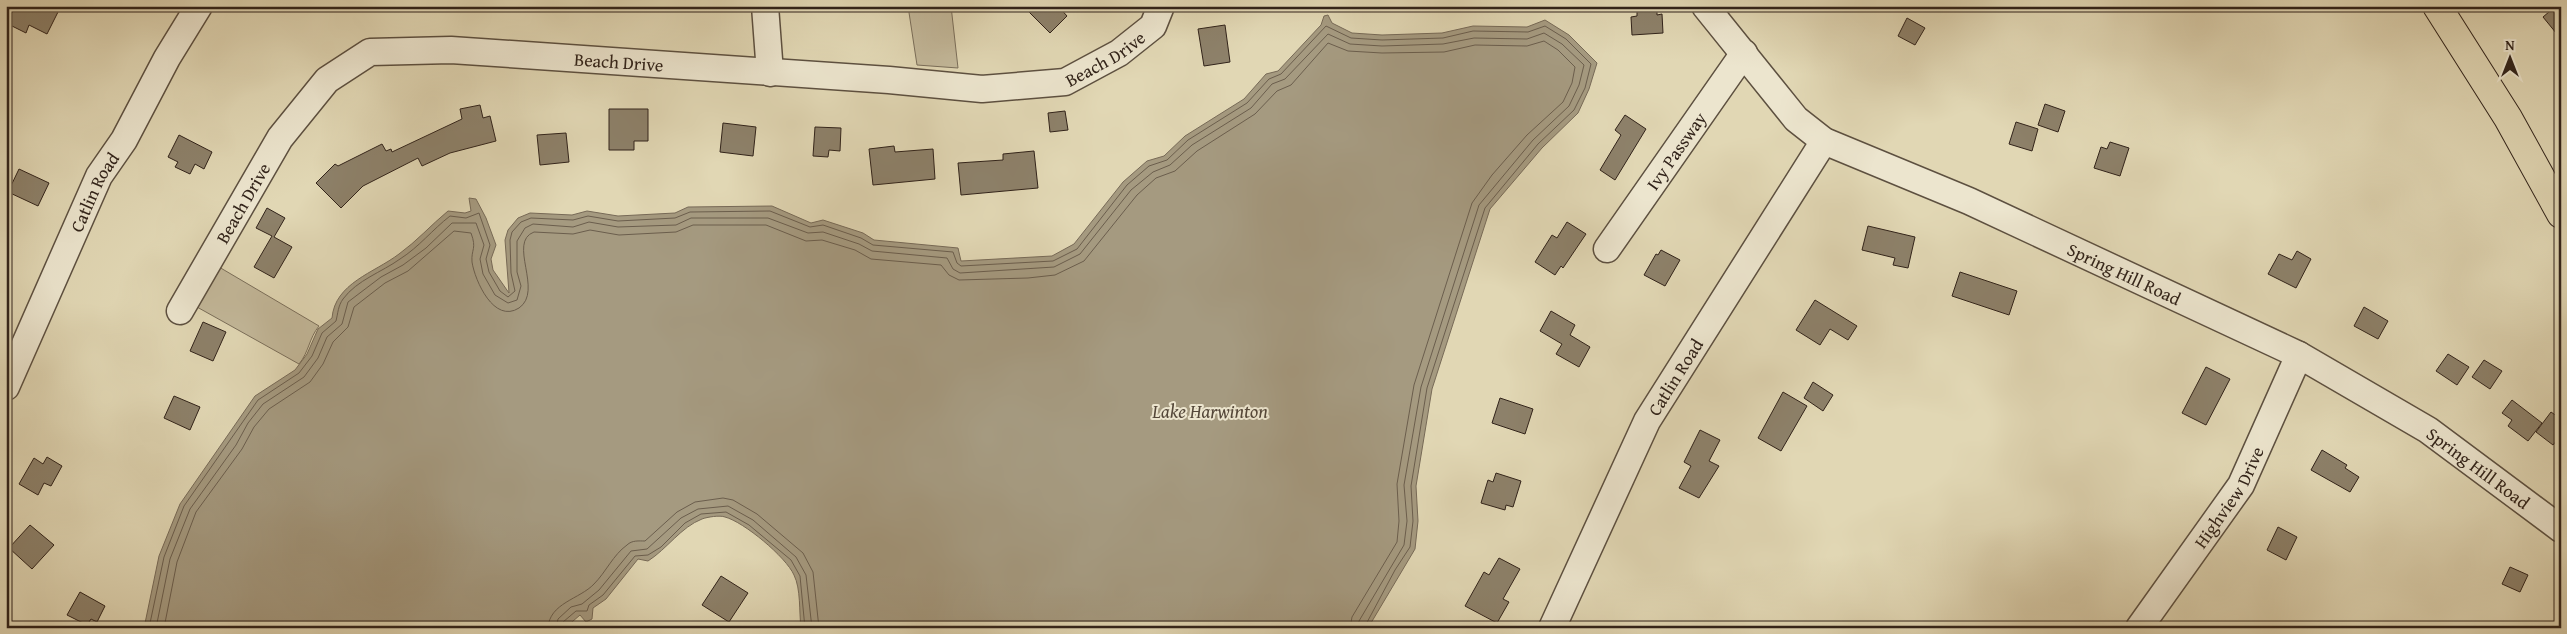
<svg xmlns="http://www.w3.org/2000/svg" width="2567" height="634" font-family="'Gentium Book Plus',serif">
  <rect width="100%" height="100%" fill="#e1d7b4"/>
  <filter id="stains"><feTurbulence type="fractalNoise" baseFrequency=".004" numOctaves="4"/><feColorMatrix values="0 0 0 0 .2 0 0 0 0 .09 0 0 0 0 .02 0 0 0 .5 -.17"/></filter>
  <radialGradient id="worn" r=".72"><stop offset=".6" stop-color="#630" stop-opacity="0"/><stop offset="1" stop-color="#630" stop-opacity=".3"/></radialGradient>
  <!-- green -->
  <g fill="#c3b89a" stroke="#7a6e5a">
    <path d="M 908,6 L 951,6 L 958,68 L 917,65 Z"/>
    <path d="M 219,267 L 319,326 C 309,338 309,352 299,364 L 197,307 Z"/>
  </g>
  <!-- water -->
  <path fill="#a59a80" stroke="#776a57" d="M 1328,15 L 1332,23 L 1352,33 L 1382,35 L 1442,33 L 1473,26 L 1527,27 L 1545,20 L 1569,35 L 1597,63 L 1589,89 L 1578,113 L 1542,148 L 1490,209 L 1432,389 L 1416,486 L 1418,521 L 1415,549 L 1368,628 L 801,628 C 799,612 801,589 794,575 C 786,557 744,522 725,517 C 720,515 707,517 702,519 C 681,527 667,549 648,561 L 638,559 L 606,599 L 593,608 L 592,619 L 586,622 L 580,615 L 565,628 L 144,628 L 159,556 L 180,504 L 255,396 L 295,370 L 307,354 L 318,329 L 332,318 C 335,283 374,273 399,254 C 417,241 431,225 448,211 L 465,213 L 471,211 L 469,198 L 476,199 L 486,218 L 496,245 L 491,259 L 493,270 L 509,293 L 505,240 L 508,230 L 518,218 L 530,213 L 572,215 L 587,211 L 618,216 L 675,213 L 688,207 L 772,206 L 811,223 L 823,220 L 863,233 L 874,240 L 958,248 L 961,261 L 1052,256 L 1074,244 L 1123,182 L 1147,161 L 1164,156 L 1185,136 L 1244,99 L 1266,74 L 1278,71 L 1321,25 L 1324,16 Z"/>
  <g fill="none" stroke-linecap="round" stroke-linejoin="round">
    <!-- shore -->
    <g stroke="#6b5e4d" stroke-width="1">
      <path d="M 149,628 L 164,557 L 184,506 L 258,400 L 299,373 L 312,356 L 322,333 L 336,321 C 338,313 338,306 343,299 C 357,280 382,272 400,259 C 419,247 432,230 450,216 L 466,218 L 479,213 L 490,245 L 486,259 L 489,272 L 500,291 L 508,297 L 515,291 L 511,273 L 510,240 L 512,232 L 521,222 L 531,218 L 573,220 L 588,216 L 618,221 L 675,218 L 690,212 L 770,211 L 810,227 L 823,225 L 861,238 L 873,245 L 953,252 L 957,263 L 961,266 L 1053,261 L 1077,249 L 1127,185 L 1149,166 L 1167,160 L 1188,140 L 1247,103 L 1269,79 L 1281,74 L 1326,26 L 1351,38 L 1382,40 L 1443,38 L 1473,31 L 1528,32 L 1545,26 L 1566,39 L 1591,64 L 1585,88 L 1574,110 L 1538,144 L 1485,208 L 1427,388 L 1411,486 L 1413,521 L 1410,547 L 1395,570 L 1364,628"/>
      <path d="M 156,628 L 170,559 L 190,509 L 236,445 L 248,423 L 263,404 L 304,377 L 318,358 L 327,337 L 342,324 L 348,302 L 381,277 L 403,265 L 426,248 L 452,223 L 476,223 L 484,245 L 480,259 L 483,274 L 495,295 L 508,303 L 517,300 L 521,286 L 517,272 L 517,241 L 525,228 L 533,224 L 573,227 L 589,222 L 618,227 L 676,225 L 691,218 L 768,218 L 808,233 L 823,232 L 859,244 L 872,251 L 947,258 L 953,269 L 960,273 L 1054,267 L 1080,254 L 1131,190 L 1153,172 L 1170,165 L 1192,145 L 1251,108 L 1272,84 L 1285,79 L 1328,34 L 1350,44 L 1382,46 L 1443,44 L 1474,38 L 1527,39 L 1544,33 L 1562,44 L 1584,65 L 1579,85 L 1569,106 L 1533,140 L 1479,205 L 1421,387 L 1404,485 L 1407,521 L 1404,545 L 1359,621 L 1358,628"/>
      <path d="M 164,628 L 177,562 L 196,512 L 242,449 L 254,427 L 269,409 L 310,382 L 323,364 L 333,342 L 348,327 L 354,307 L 385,283 L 408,271 L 454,231 L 471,233 C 477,249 471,249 472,262 C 475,281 494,324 519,308 C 544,291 507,242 534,232 L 573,234 L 590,230 L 619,235 L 676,232 L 693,225 L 766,225 L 806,241 L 822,240 L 855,250 L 871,259 L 941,265 L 949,275 L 959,280 L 1028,278 L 1055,275 L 1084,261 L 1137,195 L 1156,178 L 1175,171 L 1197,151 L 1255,114 L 1277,91 L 1291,85 L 1328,43 L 1348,51 L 1382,53 L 1444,52 L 1475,45 L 1527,46 L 1544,41 L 1558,50 L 1575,67 L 1572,83 L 1563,102 L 1527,135 L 1492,175 L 1472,203 L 1414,385 L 1397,484 L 1399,521 L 1397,542 L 1352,617 L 1350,628"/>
      <path d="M 548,628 C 549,603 580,599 594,584 C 606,572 613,555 627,545 C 632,540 639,541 645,541 L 677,512 L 695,502 L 723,498 L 733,500 L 757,514 L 803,553 L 813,572 L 819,628"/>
      <path d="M 556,628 L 558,619 L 571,607 L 582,604 L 599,590 L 631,551 L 647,549 L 681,518 L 698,509 L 728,506 L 753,520 L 796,557 L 806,575 L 812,628"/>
      <path d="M 562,628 L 563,622 L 576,611 L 587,611 L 589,605 L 603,595 L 635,556 L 648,555 L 661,547 L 685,523 L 701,514 L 726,512 L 749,525 L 791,560 L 800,576 L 805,628"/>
    </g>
  </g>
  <!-- building -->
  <g fill="#8d816a" stroke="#31231a">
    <path d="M 15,6 L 47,6 L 58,12 L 47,34 L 29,25 L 26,33 L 6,23 Z"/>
    <path d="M 1023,6 L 1058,6 L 1067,16 L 1050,33 Z"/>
    <path d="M 1637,6 L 1657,6 L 1657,15 L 1662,14 L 1663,33 L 1632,35 L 1631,17 L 1637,16 Z"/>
    <path d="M 2556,6 L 2561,6 L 2561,39 L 2543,17 Z"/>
    <path d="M 1907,18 L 1925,28 L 1915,45 L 1898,36 Z"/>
    <path d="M 1225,25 L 1230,62 L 1204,66 L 1198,29 Z"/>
    <path d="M 2045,104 L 2065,111 L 2058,132 L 2038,125 Z"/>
    <path d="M 480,105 L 483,118 L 490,116 L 496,141 L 450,153 L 422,166 L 418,158 L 363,186 L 341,208 L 316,183 L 335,164 L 338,166 L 382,144 L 386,151 L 391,149 L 392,152 L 462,119 L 460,109 Z"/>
    <path d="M 609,109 L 648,109 L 648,141 L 634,141 L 634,150 L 609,150 Z"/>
    <path d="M 1065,111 L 1068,130 L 1050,132 L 1048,113 Z"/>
    <path d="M 1625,115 L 1646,129 L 1615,180 L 1600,170 L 1621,135 L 1615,130 Z"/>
    <path d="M 2016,122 L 2038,129 L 2032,151 L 2009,144 Z"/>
    <path d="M 723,123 L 756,127 L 753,156 L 720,152 Z"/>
    <path d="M 815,127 L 841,128 L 840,151 L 829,150 L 828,157 L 813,156 Z"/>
    <path d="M 566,133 L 569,162 L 540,165 L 537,135 Z"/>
    <path d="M 179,135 L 212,152 L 204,169 L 195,164 L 190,174 L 175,167 L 178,162 L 168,157 Z"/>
    <path d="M 2110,142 L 2129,148 L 2120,176 L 2094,168 L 2101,147 L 2107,149 Z"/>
    <path d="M 894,146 L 895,152 L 933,149 L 935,179 L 873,185 L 869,149 Z"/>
    <path d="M 1034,151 L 1038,188 L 961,195 L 958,163 L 1003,160 L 1003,154 Z"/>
    <path d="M 19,169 L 49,183 L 38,206 L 8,192 Z"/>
    <path d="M 267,208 L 285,218 L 274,237 L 292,247 L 274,278 L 254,267 L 272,236 L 256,228 Z"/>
    <path d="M 1567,222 L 1586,234 L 1563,268 L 1561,266 L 1555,275 L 1535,262 L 1552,235 L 1557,238 Z"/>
    <path d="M 1868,226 L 1915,237 L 1908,268 L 1893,265 L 1895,258 L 1862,250 Z"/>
    <path d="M 1661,250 L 1680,260 L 1665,286 L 1644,275 L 1656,254 L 1658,255 Z"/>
    <path d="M 2297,251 L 2311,259 L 2296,288 L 2268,274 L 2279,254 L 2292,260 Z"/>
    <path d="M 1960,272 L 2017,291 L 2009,315 L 1952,296 Z"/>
    <path d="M 1815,300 L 1857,326 L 1848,340 L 1830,329 L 1820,345 L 1796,330 Z"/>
    <path d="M 2364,307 L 2388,321 L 2378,339 L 2354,326 Z"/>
    <path d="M 1551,311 L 1575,325 L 1570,335 L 1590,347 L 1579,367 L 1556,354 L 1562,344 L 1540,331 Z"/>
    <path d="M 203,322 L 226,332 L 213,361 L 190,351 Z"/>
    <path d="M 2448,354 L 2469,367 L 2457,385 L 2436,371 Z"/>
    <path d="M 2484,360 L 2502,371 L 2490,389 L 2472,377 Z"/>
    <path d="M 2206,367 L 2230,379 L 2206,425 L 2182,413 Z"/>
    <path d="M 1813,382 L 1833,395 L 1823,411 L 1804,398 Z"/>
    <path d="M 1783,392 L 1807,406 L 1781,451 L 1758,438 Z"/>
    <path d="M 174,396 L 200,407 L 190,430 L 164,418 Z"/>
    <path d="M 1500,398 L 1533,409 L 1525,434 L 1492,423 Z"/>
    <path d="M 2512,400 L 2542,423 L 2528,441 L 2508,426 L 2512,420 L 2502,413 Z"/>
    <path d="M 2551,412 L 2561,419 L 2561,435 L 2553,445 L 2536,432 Z"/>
    <path d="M 1700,430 L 1720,440 L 1709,461 L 1719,466 L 1699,498 L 1679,488 L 1691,466 L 1684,462 Z"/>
    <path d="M 2322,450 L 2347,465 L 2345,468 L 2359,477 L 2350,492 L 2311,470 Z"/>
    <path d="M 47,457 L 62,466 L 51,486 L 44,483 L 38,495 L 19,484 L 34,458 L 43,464 Z"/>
    <path d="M 1496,473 L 1521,481 L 1513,507 L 1506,505 L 1505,510 L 1481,503 L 1488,480 L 1493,482 Z"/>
    <path d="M 30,525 L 54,545 L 32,569 L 9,548 Z"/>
    <path d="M 2278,527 L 2297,537 L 2286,560 L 2267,550 Z"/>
    <path d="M 1499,558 L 1520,569 L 1503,599 L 1509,602 L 1497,623 L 1465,606 L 1484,572 L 1489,575 Z"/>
    <path d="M 2510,567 L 2528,575 L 2520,592 L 2502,584 Z"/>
    <path d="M 721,576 L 748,593 L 729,622 L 702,605 Z"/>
    <path d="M 80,592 L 105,606 L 97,622 L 91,619 L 87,625 L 67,615 Z"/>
  </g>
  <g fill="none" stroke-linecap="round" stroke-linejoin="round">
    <defs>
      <g id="minor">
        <path d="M 765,6 L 770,73"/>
        <path id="s1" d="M 1705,6 L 1796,119 L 1824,141 L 1969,201 L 2299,355 L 2428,430 L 2561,529"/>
        <path id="s2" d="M 1607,249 L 1744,53"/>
        <path id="s3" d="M 180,311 L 280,138 L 327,80 L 370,52 L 451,50 L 889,80 L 982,89 L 1065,82 L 1119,53 L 1153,26 L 1161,6"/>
        <path id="s4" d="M 6,387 L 99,176 L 124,140 L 167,58 L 199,6"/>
        <path id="s5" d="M 1552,628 L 1647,421 L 1824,141"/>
        <path id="s6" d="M 2139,628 L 2241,485 L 2299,355"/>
      </g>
      <path id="major" d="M 2437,6 L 2508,118 L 2561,214"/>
    </defs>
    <!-- minor casing -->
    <use href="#minor" stroke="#5d5040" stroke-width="29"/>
    <!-- major casing -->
    <use href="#major" stroke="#31231a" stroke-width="30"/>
    <!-- minor -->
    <use href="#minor" stroke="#ece5ce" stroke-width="26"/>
    <!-- major -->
    <use href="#major" stroke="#e1d7b4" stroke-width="28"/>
  </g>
  <g text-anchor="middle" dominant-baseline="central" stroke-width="4" stroke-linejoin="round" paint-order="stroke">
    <!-- street labels -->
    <g font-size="18" fill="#31231a" stroke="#ece5ce">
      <text stroke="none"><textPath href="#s3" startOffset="1069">Beach Drive</textPath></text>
      <text stroke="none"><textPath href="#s3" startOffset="575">Beach Drive</textPath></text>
      <text stroke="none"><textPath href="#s2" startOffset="120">Ivy Passway</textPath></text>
      <text stroke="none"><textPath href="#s4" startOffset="214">Catlin Road</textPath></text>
      <text stroke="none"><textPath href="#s3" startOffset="125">Beach Drive</textPath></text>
      <text stroke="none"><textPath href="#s1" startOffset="509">Spring Hill Road</textPath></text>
      <text stroke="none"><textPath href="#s5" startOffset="280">Catlin Road</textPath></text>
      <text stroke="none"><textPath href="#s1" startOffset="914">Spring Hill Road</textPath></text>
      <text stroke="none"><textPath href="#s6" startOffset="159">Highview Drive</textPath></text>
    </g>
    <!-- water labels -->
    <g font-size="19" font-style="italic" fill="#544739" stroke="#ece5ce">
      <text x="1210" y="411">Lake Harwinton</text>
    </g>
  </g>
  <!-- margin -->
  <rect width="2567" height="634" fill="none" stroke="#e1d7b4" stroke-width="25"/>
  <rect x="8" y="8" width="2552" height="619" fill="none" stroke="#31231a" stroke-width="2.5"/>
  <rect x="12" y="12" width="2542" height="609" fill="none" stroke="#31231a"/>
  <!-- north arrow -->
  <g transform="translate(2510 58)" stroke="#ece5ce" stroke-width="4" paint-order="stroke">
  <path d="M0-4L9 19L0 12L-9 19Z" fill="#31231a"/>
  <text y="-8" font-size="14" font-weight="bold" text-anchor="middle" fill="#31231a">N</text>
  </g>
  <rect width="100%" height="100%" filter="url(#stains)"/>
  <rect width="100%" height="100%" fill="url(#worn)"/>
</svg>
